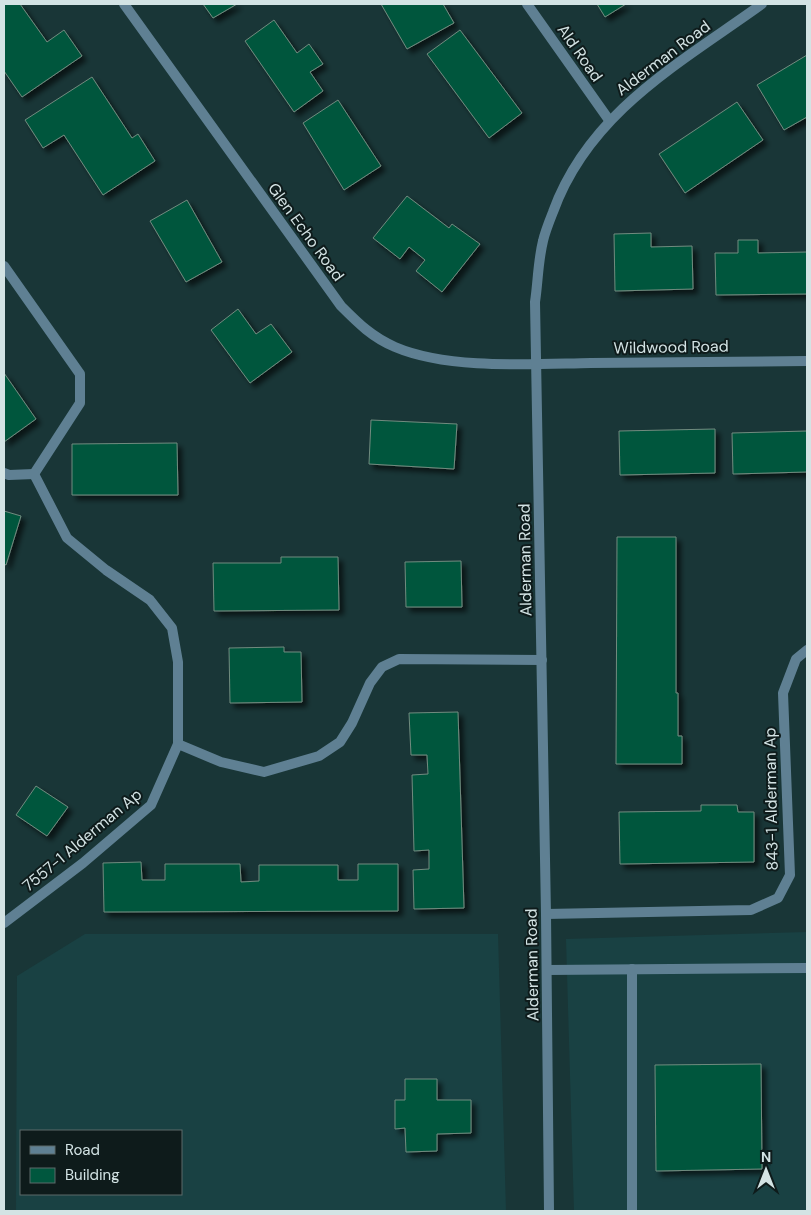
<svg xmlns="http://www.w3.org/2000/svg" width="811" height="1215" font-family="'DM Sans',sans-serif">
  <defs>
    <filter id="shadow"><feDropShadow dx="4.5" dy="4.5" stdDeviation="2.5" flood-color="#0009"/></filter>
  </defs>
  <rect width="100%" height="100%" fill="#193637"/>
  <!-- built -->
  <g fill="#194143" fill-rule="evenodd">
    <path d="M 807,932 L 807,1211 L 574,1211 L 566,939 Z"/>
    <path d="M 85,934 L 498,934 L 506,1211 L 16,1211 L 17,976 ZM 21,1131 L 181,1131 L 181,1194 L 21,1194 Z"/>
  </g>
  <!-- building -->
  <g fill="#00573e" stroke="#718b7f" filter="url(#shadow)">
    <path d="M 4,4 L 20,4 L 47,42 L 64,30 L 82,56 L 22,97 L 4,71 Z"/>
    <path d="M 203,4 L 237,4 L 213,18 Z"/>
    <path d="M 381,4 L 443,4 L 454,23 L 407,49 Z"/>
    <path d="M 597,4 L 626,4 L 605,17 Z"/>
    <path d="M 274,20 L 297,53 L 309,44 L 323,64 L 310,72 L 323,91 L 294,112 L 245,41 Z"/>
    <path d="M 460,30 L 522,113 L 489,138 L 427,54 Z"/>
    <path d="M 807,55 L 807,117 L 784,130 L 757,85 Z"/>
    <path d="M 92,77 L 132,138 L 138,134 L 155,161 L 103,195 L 64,135 L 43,148 L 25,120 Z"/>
    <path d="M 338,100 L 381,166 L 344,190 L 303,123 Z"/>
    <path d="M 737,102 L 763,140 L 685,193 L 659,154 Z"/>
    <path d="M 407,196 L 449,228 L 452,224 L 480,244 L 442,292 L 416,271 L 425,260 L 409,247 L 400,259 L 373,238 Z"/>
    <path d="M 187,200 L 222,262 L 186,282 L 150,221 Z"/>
    <path d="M 651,233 L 651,247 L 692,246 L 693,289 L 615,291 L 614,234 Z"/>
    <path d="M 738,240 L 758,240 L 758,253 L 807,252 L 807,294 L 716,295 L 715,253 L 738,253 Z"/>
    <path d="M 238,309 L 256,334 L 271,324 L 292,352 L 250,383 L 211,330 Z"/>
    <path d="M 4,373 L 36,419 L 4,442 Z"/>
    <path d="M 371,420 L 457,424 L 454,469 L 369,464 Z"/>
    <path d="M 715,429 L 715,473 L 620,475 L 619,431 Z"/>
    <path d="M 807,431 L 807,472 L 733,474 L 732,433 Z"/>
    <path d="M 177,443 L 178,495 L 72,495 L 72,444 Z"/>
    <path d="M 4,511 L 21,516 L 6,565 L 4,564 Z"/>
    <path d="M 617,537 L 676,537 L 676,693 L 678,693 L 678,736 L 682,736 L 682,764 L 616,764 Z"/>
    <path d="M 281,557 L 338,557 L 339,610 L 214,611 L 213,563 L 281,563 Z"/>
    <path d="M 461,561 L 462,607 L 406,607 L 405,562 Z"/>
    <path d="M 284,647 L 284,652 L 301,652 L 302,702 L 230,703 L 229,648 Z"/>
    <path d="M 458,712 L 464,908 L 414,909 L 413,870 L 429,869 L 429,850 L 414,851 L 412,775 L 428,774 L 427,755 L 411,755 L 409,713 Z"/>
    <path d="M 36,786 L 68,807 L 47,836 L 16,815 Z"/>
    <path d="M 701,805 L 737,805 L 738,812 L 754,812 L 754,862 L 620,864 L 619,812 L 701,811 Z"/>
    <path d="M 141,862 L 142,880 L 165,880 L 165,864 L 240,864 L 241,882 L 259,881 L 259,865 L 338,865 L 338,880 L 358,880 L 358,864 L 398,864 L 398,911 L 104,912 L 103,863 Z"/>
    <path d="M 761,1064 L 762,1169 L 656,1171 L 655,1065 Z"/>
    <path d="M 405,1079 L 437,1079 L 437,1100 L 471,1100 L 471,1133 L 437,1134 L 437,1151 L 406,1152 L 405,1128 L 395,1129 L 395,1100 L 405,1100 Z"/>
  </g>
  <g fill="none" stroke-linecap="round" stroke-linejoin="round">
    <!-- service -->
    <g stroke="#5f8093" stroke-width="10">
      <path d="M 632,969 L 632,1211"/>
      <path d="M 547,970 L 807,968"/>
    </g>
    <!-- minor -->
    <g stroke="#5f8093" stroke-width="10">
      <path d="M 124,4 L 341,306 C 359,324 372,337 395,347 C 449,370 532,364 591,363 C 663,363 735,362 807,361"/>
      <path d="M 527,4 L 609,120"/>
      <path d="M 4,266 L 80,374 L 80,403 L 34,474"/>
      <path d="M 4,473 L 9,475 L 34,474"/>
      <path d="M 34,474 L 67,538 L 106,570 L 150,600 L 172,628 L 178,662 L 178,744"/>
      <path d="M 546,914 L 751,910 L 778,898 L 790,875 L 783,693 L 796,659 L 807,650"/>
      <path d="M 4,923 L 83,863 L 151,805 L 178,744 L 221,762 L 264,772 L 319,756 L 340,742 L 352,723 L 370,683 L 382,667 L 399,659 L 542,660"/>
      <path d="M 549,1211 L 546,914 L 535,302 C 538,282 538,261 543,241 C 545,232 549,222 553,212 C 589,112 680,63 762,4"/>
    </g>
  </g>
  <g text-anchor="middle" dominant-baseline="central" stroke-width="4" stroke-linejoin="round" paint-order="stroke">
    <!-- street labels -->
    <g font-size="16" fill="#d3e3e4" stroke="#0e1b1b">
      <text transform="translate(580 53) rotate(55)">Ald Road</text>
      <text transform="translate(663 58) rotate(-37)">Alderman Road</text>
      <text transform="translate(306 232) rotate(54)">Glen Echo Road</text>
      <text transform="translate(671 347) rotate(-1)">Wildwood Road</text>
      <text transform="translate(525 560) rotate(-91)">Alderman Road</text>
      <text transform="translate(771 799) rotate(-91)">843-1 Alderman Ap</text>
      <text transform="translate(82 840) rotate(-40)">7557-1 Alderman Ap</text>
      <text transform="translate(532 965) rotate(-91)">Alderman Road</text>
    </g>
  </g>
  <!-- border -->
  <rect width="811" height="1215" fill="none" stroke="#d3e3e4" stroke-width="10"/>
  <!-- legend -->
  <rect x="20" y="1130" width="162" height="65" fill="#0e1b1b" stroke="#5d6b6b"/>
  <rect x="30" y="1146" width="25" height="8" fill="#5f8093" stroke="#5d6b6b"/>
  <text x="65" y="1155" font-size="15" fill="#d3e3e4">Road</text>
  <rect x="30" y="1168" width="25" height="15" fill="#00573e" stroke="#5d6b6b"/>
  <text x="65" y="1180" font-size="15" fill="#d3e3e4">Building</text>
  <!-- north arrow -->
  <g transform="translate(766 1170)" stroke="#0e1b1b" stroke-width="4" paint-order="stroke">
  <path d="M0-4L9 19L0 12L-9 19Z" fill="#d3e3e4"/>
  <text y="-8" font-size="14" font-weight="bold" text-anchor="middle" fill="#d3e3e4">N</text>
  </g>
</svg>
